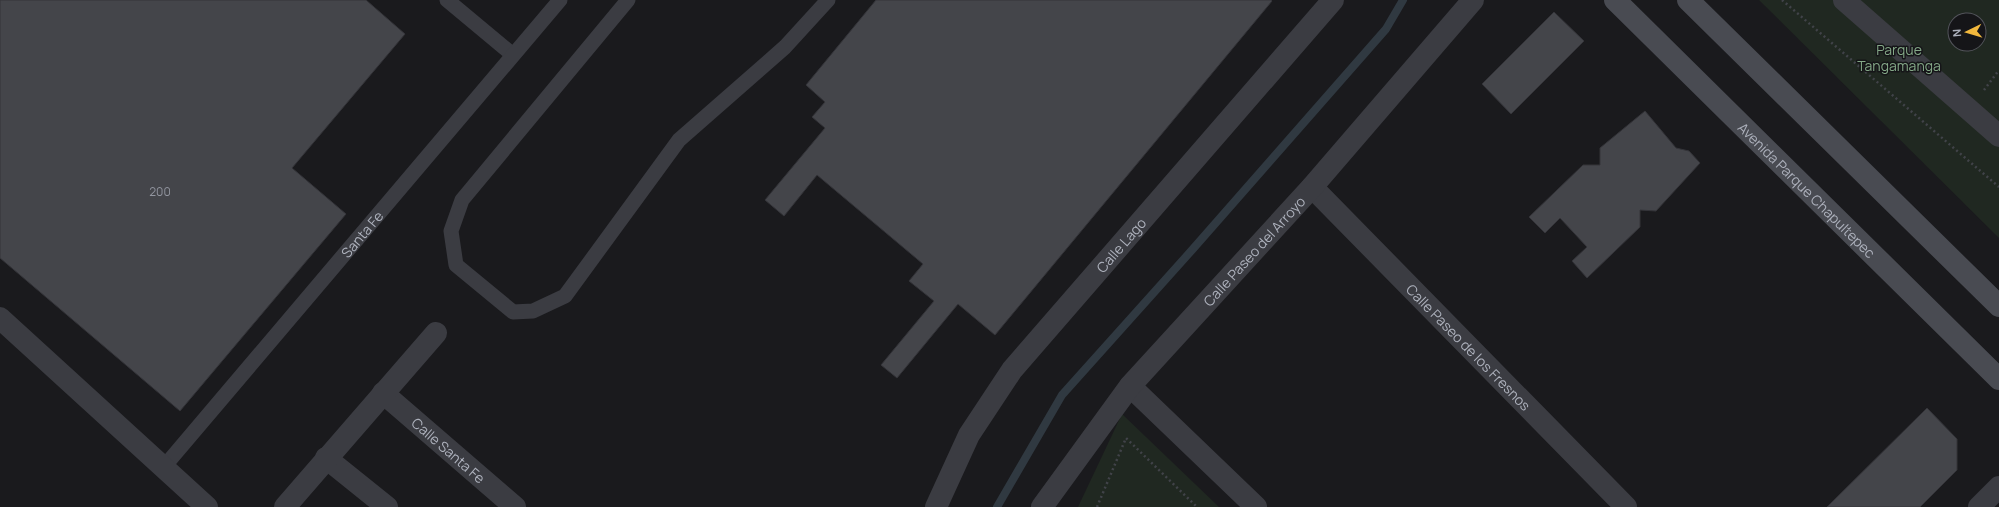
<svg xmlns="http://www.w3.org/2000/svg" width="1999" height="507" font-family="Manrope,sans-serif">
  <rect width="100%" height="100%" fill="#1a1a1d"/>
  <!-- green -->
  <g fill="#202821" fill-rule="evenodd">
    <path d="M 1759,0 L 1999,0 L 1999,238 ZM 1955,20 L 1979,20 L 1979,44 L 1955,44 Z"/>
    <path d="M 1122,414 L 1219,507 L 1078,507 Z"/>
  </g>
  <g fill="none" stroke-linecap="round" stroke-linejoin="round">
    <!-- stream -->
    <path stroke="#303941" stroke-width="8" d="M 997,507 L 1062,395 L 1192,250 L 1386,29 L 1403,0"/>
  </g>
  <!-- building -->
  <g fill="#44454a" stroke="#343439">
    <path d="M 0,0 L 366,0 L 405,34 L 292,168 L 346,214 L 180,411 L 0,258 Z"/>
    <path d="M 876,0 L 1271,0 L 1272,1 L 995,335 L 958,304 L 897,378 L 881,365 L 934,301 L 909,281 L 923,264 L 817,175 L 784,216 L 765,200 L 825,128 L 812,117 L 825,102 L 806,85 Z"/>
    <path d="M 1554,12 L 1584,41 L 1511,114 L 1482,84 Z"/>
    <path d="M 1645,111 L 1676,148 L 1689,151 L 1700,163 L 1656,211 L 1640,210 L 1640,227 L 1587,278 L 1572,261 L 1587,247 L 1560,218 L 1545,233 L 1529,217 L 1583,165 L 1600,165 L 1600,148 Z"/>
    <path d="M 1927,408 L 1957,439 L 1957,470 L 1920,507 L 1827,507 Z"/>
  </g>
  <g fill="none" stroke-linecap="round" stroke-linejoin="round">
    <!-- path -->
    <g stroke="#414349" stroke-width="2.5" stroke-dasharray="2 3" stroke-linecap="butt">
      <path d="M 1782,0 L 1999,187"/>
      <path d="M 1984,90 L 1999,70"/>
      <path d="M 1097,507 L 1126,438 L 1197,507"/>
    </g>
    <!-- service -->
    <g stroke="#3b3c42" stroke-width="15">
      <path d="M 447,0 L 513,55"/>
      <path d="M 628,0 L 462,200 L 451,231 L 456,265 L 513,312 L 533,311 L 565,296 L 679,140 L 785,47 L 828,0"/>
      <path id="s1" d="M 163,468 L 560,0"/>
    </g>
    <!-- minor -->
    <g stroke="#3b3c42" stroke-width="22">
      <path d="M 1844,0 L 1999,136"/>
      <path id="s2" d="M 1312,187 L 1626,507"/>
      <path d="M 0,318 L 207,507"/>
      <path d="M 1130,386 L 1256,507"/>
      <path id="s3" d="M 383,393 L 515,507"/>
      <path d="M 326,458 L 387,507"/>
      <path d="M 285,507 L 436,333"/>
      <path id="s4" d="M 936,507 L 969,435 L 1012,370 L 1333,0"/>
      <path id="s5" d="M 1042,507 L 1130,386 L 1312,187 L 1473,0"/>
      <path d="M 1979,507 L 1999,487"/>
    </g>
    <!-- secondary -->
    <g stroke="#494b52" stroke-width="22">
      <path id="s6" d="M 1615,0 L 1999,379"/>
      <path d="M 1688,0 L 1999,306"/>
    </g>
  </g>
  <g text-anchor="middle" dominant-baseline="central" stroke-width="3" stroke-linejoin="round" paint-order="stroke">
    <!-- number labels -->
    <g font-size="12" fill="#9396a0">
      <text x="160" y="191">200</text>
    </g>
    <!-- park labels -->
    <g font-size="14" fill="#84a787" stroke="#151518">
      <text x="1899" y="49">Parque<tspan x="1899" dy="16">Tangamanga</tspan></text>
    </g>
    <!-- street labels -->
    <g font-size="14" fill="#adb1bc" stroke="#151518">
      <text stroke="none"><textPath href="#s6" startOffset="270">Avenida Parque Chapultepec</textPath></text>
      <text stroke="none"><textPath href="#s1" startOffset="307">Santa Fe</textPath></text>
      <text stroke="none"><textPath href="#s4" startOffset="323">Calle Lago</textPath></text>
      <text stroke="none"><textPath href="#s5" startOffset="333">Calle Paseo del Arroyo</textPath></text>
      <text stroke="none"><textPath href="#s2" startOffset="224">Calle Paseo de los Fresnos</textPath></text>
      <text stroke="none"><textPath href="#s3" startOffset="87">Calle Santa Fe</textPath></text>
    </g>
  </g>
  <!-- north arrow -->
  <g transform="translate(1967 32) rotate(265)"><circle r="19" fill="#151518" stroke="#52535a"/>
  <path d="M0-3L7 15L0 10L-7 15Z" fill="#f2b83d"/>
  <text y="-6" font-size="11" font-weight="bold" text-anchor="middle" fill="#adb1bc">N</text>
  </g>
</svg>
